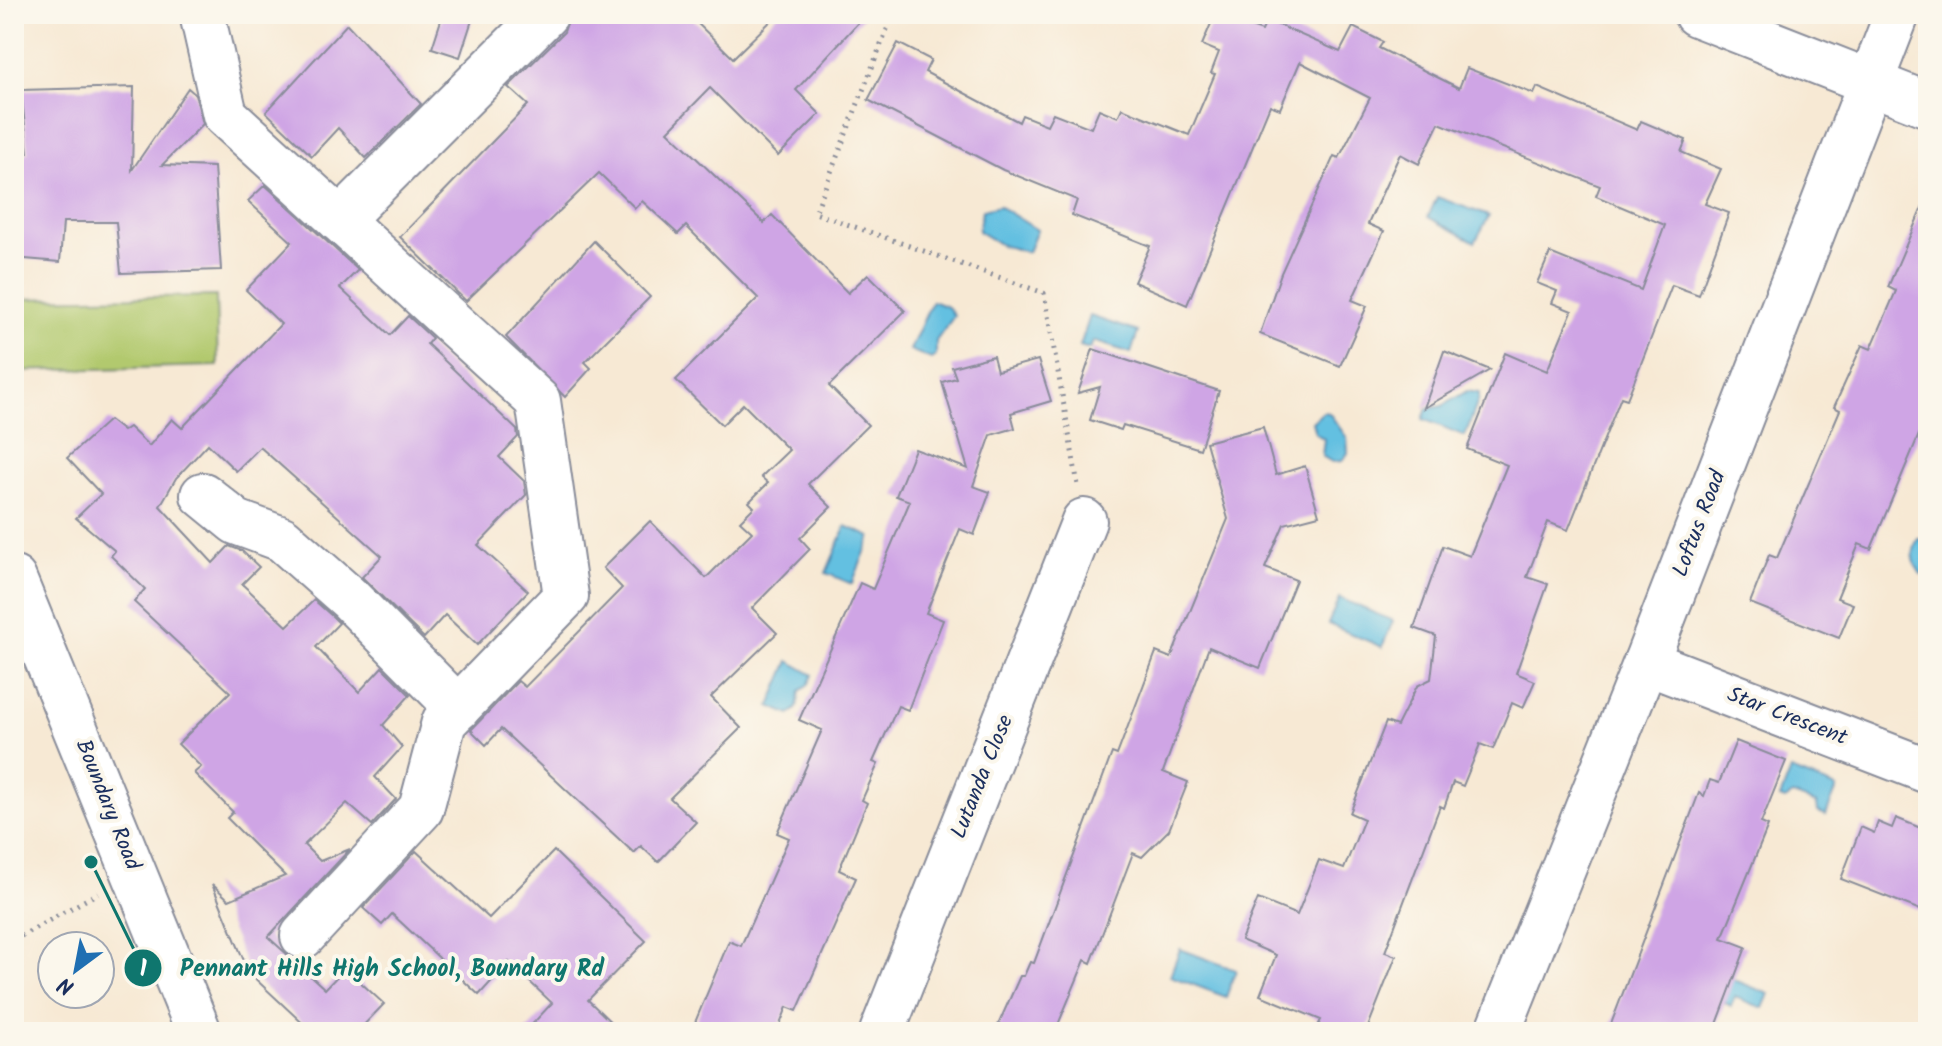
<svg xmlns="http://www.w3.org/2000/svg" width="1942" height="1046" font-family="Kalam,sans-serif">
  <rect width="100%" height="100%" fill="#fbf7ec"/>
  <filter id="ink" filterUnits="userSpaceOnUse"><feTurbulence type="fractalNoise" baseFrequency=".0125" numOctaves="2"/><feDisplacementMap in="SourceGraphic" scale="16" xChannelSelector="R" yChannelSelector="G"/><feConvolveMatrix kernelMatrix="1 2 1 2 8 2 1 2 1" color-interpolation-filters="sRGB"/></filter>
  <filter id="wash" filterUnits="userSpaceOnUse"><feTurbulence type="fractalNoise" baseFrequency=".006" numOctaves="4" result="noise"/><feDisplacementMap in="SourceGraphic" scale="32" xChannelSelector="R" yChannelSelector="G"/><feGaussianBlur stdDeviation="1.8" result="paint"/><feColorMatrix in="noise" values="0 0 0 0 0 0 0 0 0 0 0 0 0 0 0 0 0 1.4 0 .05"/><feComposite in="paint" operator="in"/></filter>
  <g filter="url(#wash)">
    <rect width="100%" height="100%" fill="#f7e9d4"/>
    <!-- green -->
    <path fill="#b2c96e" stroke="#667c66" stroke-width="2" d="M 216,296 L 218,366 L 14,371 L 14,299 Z"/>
    <!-- water -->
    <g fill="#63c0e1" stroke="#3f78a0" stroke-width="2">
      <path d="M 1437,197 L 1489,216 L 1475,242 L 1428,217 Z"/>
      <path d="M 999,206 L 1037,230 L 1028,252 L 1001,245 L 978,231 L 982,210 Z"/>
      <path d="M 932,301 L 948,307 L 954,316 L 936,341 L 936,356 L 931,359 L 910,350 Z"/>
      <path d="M 1090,316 L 1138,332 L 1131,353 L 1093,341 L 1090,349 L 1080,346 Z"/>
      <path d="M 1467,391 L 1479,393 L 1479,398 L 1465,436 L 1423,419 L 1427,409 L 1442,406 Z"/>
      <path d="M 1323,412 L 1329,413 L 1347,438 L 1348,453 L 1342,461 L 1332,462 L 1322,456 L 1324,439 L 1315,433 L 1312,422 Z"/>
      <path d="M 846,526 L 871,537 L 852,584 L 826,573 Z"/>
      <path d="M 1918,539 L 1928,539 L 1928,576 L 1921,574 C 1912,562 1911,551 1918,539 Z"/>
      <path d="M 1339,598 L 1393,621 L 1382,647 L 1328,624 Z"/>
      <path d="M 789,661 L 813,675 L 808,685 L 800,691 L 797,708 L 790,715 L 770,706 Z"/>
      <path d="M 1791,770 L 1837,788 L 1826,815 L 1818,812 L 1817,804 L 1793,795 L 1785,800 L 1780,798 Z"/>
      <path d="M 1180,949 L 1236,970 L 1226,997 L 1170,976 Z"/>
      <path d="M 1727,977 L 1769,994 L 1763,1008 L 1735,997 L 1731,1006 L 1718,1000 Z"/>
    </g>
    <g id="blocks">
      <!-- building -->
      <g fill="#cfa5e5">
        <path d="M 443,14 L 474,14 L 460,57 L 432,48 Z"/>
        <path d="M 570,14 L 688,14 L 733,58 L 778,14 L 866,14 L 796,90 L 820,114 L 778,156 L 710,88 L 668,131 L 764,223 L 772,215 L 848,293 L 868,274 L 905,311 L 829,386 L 868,425 L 808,484 L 831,507 L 800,538 L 810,549 L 752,608 L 777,633 L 711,697 L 741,728 L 670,798 L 696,822 L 658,862 L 641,846 L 634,853 L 501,729 L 486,745 L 471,730 L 518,681 L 525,687 L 622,588 L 603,568 L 650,521 L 706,578 L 752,532 L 740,521 L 754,507 L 749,502 L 768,483 L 761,477 L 789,450 L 743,404 L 722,425 L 676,380 L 758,298 L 686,226 L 678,234 L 642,201 L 635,208 L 599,173 L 466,301 L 400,237 L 528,105 L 508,87 L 564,32 Z"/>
        <path d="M 1215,14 L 1262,31 L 1267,20 L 1340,52 L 1353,27 L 1383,42 L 1379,48 L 1459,88 L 1467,68 L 1534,94 L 1537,87 L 1637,130 L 1641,121 L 1686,140 L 1681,152 L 1721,169 L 1705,204 L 1729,213 L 1699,295 L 1672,285 L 1627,399 L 1621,397 L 1568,530 L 1548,522 L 1527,577 L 1548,584 L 1516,673 L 1535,681 L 1523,708 L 1512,703 L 1493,749 L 1480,744 L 1463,786 L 1453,782 L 1444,808 L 1440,806 L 1385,952 L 1396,956 L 1366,1032 L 1315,1032 L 1321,1020 L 1260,995 L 1276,955 L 1241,940 L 1258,899 L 1297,915 L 1319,860 L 1344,869 L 1364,819 L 1350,813 L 1386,722 L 1397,726 L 1417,686 L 1431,679 L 1436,636 L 1414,628 L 1443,546 L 1470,556 L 1507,465 L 1467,449 L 1505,353 L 1547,371 L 1572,311 L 1552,303 L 1557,291 L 1537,283 L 1550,253 L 1641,290 L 1665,225 L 1596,196 L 1600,186 L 1439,123 L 1419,164 L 1400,154 L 1368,224 L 1384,231 L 1352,300 L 1367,306 L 1340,366 L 1260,334 L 1281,273 L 1334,156 L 1339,158 L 1370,98 L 1300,62 L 1280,109 L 1270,105 L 1187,305 L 1134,282 L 1150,246 L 1072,215 L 1077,200 L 1003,170 L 868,100 L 898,43 L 931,60 L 925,72 L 1019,122 L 1022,115 L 1047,125 L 1053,113 L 1091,128 L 1099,109 L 1118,117 L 1122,108 L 1189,135 L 1215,74 L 1211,73 L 1219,52 L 1202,45 Z"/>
        <path d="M 347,24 L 421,104 L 366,158 L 338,128 L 312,156 L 266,112 Z"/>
        <path d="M 134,87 L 132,170 L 188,88 L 195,94 L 203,124 L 162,165 L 214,167 L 221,270 L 121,273 L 116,222 L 63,222 L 60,262 L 14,258 L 14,154 L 28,153 L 21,90 Z"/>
        <path d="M 265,185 L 358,270 L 340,288 L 390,335 L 408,316 L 432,338 L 427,344 L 517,430 L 518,437 L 499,457 L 524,481 L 526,495 L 478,545 L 528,591 L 477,645 L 445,615 L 424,638 L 362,577 L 382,556 L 260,447 L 236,471 L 208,444 L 176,478 L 160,506 L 213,563 L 229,546 L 242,551 L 259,567 L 242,584 L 287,626 L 314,600 L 333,617 L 339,623 L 316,647 L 359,692 L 382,667 L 410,695 L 383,725 L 402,747 L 375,777 L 396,799 L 372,825 L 347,803 L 304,845 L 320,861 L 350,849 L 268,937 L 325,989 L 345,968 L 384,1004 L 357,1032 L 312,1032 L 249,973 L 212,884 L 229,900 L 285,876 L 227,818 L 233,812 L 194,773 L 201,767 L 178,744 L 230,692 L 134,602 L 145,589 L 111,556 L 115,551 L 76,518 L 101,494 L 67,458 L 109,420 L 123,431 L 129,427 L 149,446 L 172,419 L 182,428 L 281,324 L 246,290 L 292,242 L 248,201 Z"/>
        <path d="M 1928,194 L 1928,413 L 1871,549 L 1859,544 L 1837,598 L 1853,604 L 1839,638 L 1750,603 L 1769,555 L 1777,558 L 1840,410 L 1834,407 L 1862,345 L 1871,349 L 1896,291 L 1888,287 Z"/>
        <path d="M 594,241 L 650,297 L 585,362 L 591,368 L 565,397 L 506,337 Z"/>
        <path d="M 1093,349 L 1219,391 L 1200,449 L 1123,425 L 1121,430 L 1090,420 L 1100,387 L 1078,393 Z"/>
        <path d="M 1444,351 L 1490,370 L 1424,408 Z"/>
        <path d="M 993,356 L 997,371 L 1038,360 L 1051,401 L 1011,413 L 1015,428 L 991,435 L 973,486 L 990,492 L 974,535 L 960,529 L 926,613 L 943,620 L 908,710 L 898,706 L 873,762 L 878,764 L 862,800 L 867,803 L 839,870 L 856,878 L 797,1011 L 787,1007 L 777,1032 L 691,1032 L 729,941 L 741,946 L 789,838 L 777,833 L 822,730 L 799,720 L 860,583 L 873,589 L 910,501 L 896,496 L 915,449 L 968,469 L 942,382 L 956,378 L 952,367 Z"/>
        <path d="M 1263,427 L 1276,475 L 1305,466 L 1319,515 L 1284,524 L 1265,568 L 1296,580 L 1260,668 L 1209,647 L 1163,772 L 1188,782 L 1169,830 L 1142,857 L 1133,853 L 1091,963 L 1085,960 L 1055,1032 L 995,1032 L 1020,976 L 1024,976 L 1030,962 L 1034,963 L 1112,753 L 1117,755 L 1156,652 L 1171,658 L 1228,519 L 1206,442 Z"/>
        <path d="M 1736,741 L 1786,761 L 1761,823 L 1768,826 L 1722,938 L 1746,947 L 1714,1032 L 1608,1032 L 1699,793 L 1704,796 L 1710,780 L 1719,783 Z"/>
        <path d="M 1896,818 L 1928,831 L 1928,913 L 1841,879 L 1861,827 L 1874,833 L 1878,822 L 1892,828 Z"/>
        <path d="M 416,851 L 489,918 L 554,851 L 646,941 L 588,1000 L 621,1032 L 525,1032 L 552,1003 L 509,962 L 479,995 L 392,914 L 382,925 L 363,908 Z"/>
      </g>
    </g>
  </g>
  <g filter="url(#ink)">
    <use href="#blocks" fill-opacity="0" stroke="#898c99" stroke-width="2"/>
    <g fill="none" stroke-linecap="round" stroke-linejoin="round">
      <defs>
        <g id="minor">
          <path d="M 202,14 L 225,115 L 538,401 L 566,596 L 444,722 L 421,809 L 303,936"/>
          <path d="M 1696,14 L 1928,105"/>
          <path d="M 340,220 L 546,14"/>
          <path d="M 203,495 L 236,522 L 282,539 L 350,599 L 458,708"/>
          <path d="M 1646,662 L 1928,771"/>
          <path d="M 882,1032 L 1084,521"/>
          <path d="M 1498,1032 L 1646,662 L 1897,14"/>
        </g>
        <path id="major" d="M 14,579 L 199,1032"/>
      </defs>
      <!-- minor casing -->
      <use href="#minor" stroke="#898c99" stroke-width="48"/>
      <!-- major casing -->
      <use href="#major" stroke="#898c99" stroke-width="48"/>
      <!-- path -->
      <g stroke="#898c99" stroke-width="5" stroke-dasharray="2 6" stroke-linecap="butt">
        <path d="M 893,14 L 815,213 L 1044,293 L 1078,485"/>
        <path d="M 14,940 L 98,893"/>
      </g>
      <!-- minor -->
      <use href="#minor" stroke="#fff" stroke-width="44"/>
      <!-- major -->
      <use href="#major" stroke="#fff" stroke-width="44"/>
    </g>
  </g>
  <g text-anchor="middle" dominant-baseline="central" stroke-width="8" stroke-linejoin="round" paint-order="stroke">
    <!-- street labels -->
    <g font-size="22" fill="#1b2f5e" stroke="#fbf7ec">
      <text transform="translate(1700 524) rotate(-69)">Loftus Road</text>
      <text transform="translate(1787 717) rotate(21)">Star Crescent</text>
      <text transform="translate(983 777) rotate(-68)">Lutanda Close</text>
      <text transform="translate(107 805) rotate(68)">Boundary Road</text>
    </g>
  </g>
  <!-- callouts -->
  <path fill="none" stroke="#0f766e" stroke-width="3" d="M91 862L143 968"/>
  <g fill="#0f766e" stroke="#fbf7ec" stroke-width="3">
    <circle cx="91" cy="862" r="8"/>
    <circle cx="143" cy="968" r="20"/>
  </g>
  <g font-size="24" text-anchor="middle" font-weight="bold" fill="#fff">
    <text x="143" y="976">1</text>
  </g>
  <g font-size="24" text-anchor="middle" font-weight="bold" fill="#0f766e" stroke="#fbf7ec" stroke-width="8" stroke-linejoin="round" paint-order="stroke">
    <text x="392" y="976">Pennant Hills High School, Boundary Rd</text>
  </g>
  <!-- margin -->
  <rect width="1942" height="1046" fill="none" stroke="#fbf7ec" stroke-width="48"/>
  <!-- north arrow -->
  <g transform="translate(76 970) rotate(212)"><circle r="38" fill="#fbf7ec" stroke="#a1a7b3" stroke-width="2"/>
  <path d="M0-6L14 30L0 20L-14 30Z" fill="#1f6fb2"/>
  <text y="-12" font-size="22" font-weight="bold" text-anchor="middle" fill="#1b2f5e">N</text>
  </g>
</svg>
